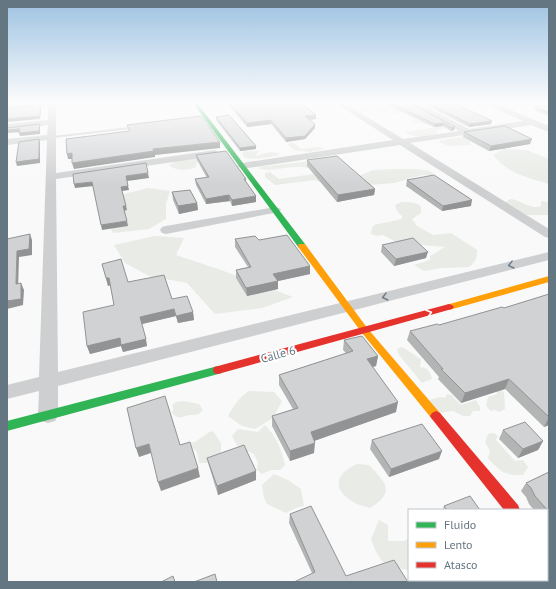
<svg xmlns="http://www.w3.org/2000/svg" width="556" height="589" font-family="'PT Sans',sans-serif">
  <rect width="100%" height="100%" fill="#f9f9f9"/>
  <!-- green -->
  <g fill="#e8ebe6">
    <path d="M 373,103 C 386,107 395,105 407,112 C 391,117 385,110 371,111 C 367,111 363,113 358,112 C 354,111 351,107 347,105 Z"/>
    <path d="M 492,103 L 549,103 L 508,110 Z"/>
    <path d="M 428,118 L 447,128 L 438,130 L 436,134 C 425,136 415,139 405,132 L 436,127 C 426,122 419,125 409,121 Z"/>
    <path d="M 462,137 L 470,139 L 469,140 L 471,145 L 449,146 L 439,142 L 440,140 Z"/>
    <path d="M 293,142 L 301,149 L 319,147 L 324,149 L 310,152 L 294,150 L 288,144 Z"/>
    <path d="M 503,149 L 526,150 L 549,159 L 549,184 C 526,177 509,174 493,155 Z"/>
    <path d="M 245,151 L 259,151 L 255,156 L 271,152 L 279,153 L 279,155 C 274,157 250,160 246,158 C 243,157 243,155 242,153 Z"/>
    <path d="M 204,156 L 196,164 L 196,167 C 189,171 175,171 169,165 L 176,161 Z"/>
    <path d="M 311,161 L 308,168 C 292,164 276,172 260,169 L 259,167 Z"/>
    <path d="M 393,169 C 403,169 424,168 432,172 L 433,174 L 432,176 L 422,175 L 394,183 L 369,185 L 359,176 L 373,170 Z"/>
    <path d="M 270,172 L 279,179 L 313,174 L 322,183 L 315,180 L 275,185 L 265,177 L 265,173 Z"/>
    <path d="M 148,188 L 170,191 L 166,204 L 166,219 L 149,229 L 113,233 L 102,214 L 124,194 Z"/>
    <path d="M 510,199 C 521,200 530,210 541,206 L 541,201 L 549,202 L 549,215 L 527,215 L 517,211 L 505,203 Z"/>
    <path d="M 402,202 C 409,202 417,202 421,207 L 421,213 L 412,219 L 417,226 L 433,235 L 451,233 L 477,250 C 478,257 475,262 469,267 L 442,268 L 424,271 L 414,265 L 430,260 L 430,256 L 445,247 L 398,243 L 383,235 L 377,236 L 371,234 L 372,228 L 374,225 L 402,219 L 402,216 L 397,211 L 395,205 Z"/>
    <path d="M 155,236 L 184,238 L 176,255 L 221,270 L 293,297 L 262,308 L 215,314 L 187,283 L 149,276 L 125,263 L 114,245 Z"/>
    <path d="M 402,347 L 421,359 L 420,367 C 428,368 430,371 432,379 L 422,383 L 399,355 L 397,349 Z"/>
    <path d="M 497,387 L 504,392 L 505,409 L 499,412 L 495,410 L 491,411 L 486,406 L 488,397 L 497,394 Z"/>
    <path d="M 249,391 L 274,392 L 282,401 L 273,418 L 255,429 L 242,426 L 228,416 C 234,405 239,398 249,391 Z"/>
    <path d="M 447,394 L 451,395 L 461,405 L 476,400 L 480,407 L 480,411 L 473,411 L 470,416 L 463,416 L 453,411 L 438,413 L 429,400 L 440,397 L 445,398 Z"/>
    <path d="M 184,401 L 199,404 L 203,410 L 199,414 C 196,415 193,415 189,415 C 182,417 178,420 172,413 L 173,409 L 172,405 L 176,402 Z"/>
    <path d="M 265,425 C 276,436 282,450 285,465 L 280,470 L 272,470 L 261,474 L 257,469 L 258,463 L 254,454 L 238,447 L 232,436 L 238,429 L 258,432 Z"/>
    <path d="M 213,431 L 221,443 L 221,455 L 209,463 L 199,463 L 197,452 L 193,448 L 191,443 C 201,441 204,433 213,431 Z"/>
    <path d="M 494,433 L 498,436 L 496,440 L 515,461 L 523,460 L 528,467 L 523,475 C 506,476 499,471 488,458 L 490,451 L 485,442 L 488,434 Z"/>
    <path d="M 357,464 L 369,465 C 386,483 396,492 370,508 C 363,506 355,504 349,499 C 330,486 340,471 357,464 Z"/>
    <path d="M 274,474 L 288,480 L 301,489 L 304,506 L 296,508 L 286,513 L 267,504 L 264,498 L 262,485 Z"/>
    <path d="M 379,520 L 388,525 L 388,541 L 404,541 L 409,538 L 409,570 C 383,567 380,563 371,539 Z"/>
  </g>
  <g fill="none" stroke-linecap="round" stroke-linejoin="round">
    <!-- lane -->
    <path fill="#cecfd0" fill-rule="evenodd" d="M 138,126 L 140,126 L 140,128 L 53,138 L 51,137 L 53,136 Z"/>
    <!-- street -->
    <g fill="#cecfd0" fill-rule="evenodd">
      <path d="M 31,103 L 56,103 L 56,135 L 57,137 L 56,139 L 56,173 L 215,150 L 220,153 L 215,156 L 56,179 L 58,372 L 549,252 L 549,260 L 58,386 L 58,415 L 55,421 L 48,423 L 41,421 L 38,415 L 39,391 L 7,399 L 7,385 L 39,377 L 47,140 L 7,145 L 7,139 L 47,135 L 48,125 L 7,130 L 7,124 L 48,120 L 48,106 L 7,110 L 7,106 Z"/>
      <path d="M 335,103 L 344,103 L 403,139 L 459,131 L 409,103 L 419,103 L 469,129 L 523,121 L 483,103 L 494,103 L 549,126 L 549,132 L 531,125 L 410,143 L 549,229 L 549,238 L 545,237 L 400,145 L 242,169 L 237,166 L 242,163 L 393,140 Z"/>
      <path d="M 275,207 L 279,208 L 281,210 L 279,212 L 166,234 L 162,233 L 160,230 L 162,227 L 166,226 Z"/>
      <path d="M 547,538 L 549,539 L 549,567 L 547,566 Z"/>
    </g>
    <!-- fast -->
    <g fill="#30b455" fill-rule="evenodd">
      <path d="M 193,103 L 197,103 L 305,244 L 306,246 L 305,248 L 299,248 Z"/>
      <path d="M 218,366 L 222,367 L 223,370 L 222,373 L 7,431 L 7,421 Z"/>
    </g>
    <!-- slow -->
    <g fill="#ff9f0a" fill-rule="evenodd">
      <path d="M 299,244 L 305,244 L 368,329 L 440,413 L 442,416 L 440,419 L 436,421 L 432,419 L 362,333 L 299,248 L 298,246 Z"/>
      <path d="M 549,276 L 549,282 L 449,310 L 444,307 L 446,305 Z"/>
    </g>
    <!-- jam -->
    <g fill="#e5322d" fill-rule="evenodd">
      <path d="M 449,304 L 452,305 L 454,307 L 452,309 L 218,374 L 214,373 L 213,370 L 214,367 L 218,366 Z"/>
      <path d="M 436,411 L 440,413 L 518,505 L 520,510 L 504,510 L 432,419 L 430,416 L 432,413 Z"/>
    </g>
  </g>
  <!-- wall -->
  <g fill="#b3b5b5">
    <path d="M 227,103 L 301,103 L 316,119 L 309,120 L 315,128 L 305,139 L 286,142 L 271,124 L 247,127 Z"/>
    <path d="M 383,103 L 411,103 L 455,127 L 454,130 L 451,131 L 443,126 L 434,127 Z"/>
    <path d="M 422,103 L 454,103 L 491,124 L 469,127 Z"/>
    <path d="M 549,105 L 549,116 L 534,110 L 535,107 Z"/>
    <path d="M 216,117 L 256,146 L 256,149 L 240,151 L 216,120 Z"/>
    <path d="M 464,132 L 530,144 L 489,151 L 463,137 Z"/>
    <path d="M 196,155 L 246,179 L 246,182 L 256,202 L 232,206 L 230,201 L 206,204 L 196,185 L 195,179 L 207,178 L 197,160 Z"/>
    <path d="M 307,160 L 375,189 L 374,195 L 337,202 L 307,166 Z"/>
    <path d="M 407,180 L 471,206 L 442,211 L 406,186 Z"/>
    <path d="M 172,192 L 197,203 L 198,210 L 179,214 L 173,200 Z"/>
    <path d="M 235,239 L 259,240 L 310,266 L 310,274 L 278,281 L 278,289 L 247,296 L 236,278 L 236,270 L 248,267 L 235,247 Z"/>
    <path d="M 382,245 L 426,258 L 394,266 L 381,252 Z"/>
    <path d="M 102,264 L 128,282 L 172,299 L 193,312 L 194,320 L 178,323 L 176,316 L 142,324 L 147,346 L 123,352 L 121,346 L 90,354 L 87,346 L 114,305 L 110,285 L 108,286 Z"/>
    <path d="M 549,294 L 549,425 L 544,427 L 505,389 L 461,403 L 438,379 L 439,377 L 407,340 L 410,331 L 439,325 L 504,308 Z"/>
    <path d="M 344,340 L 378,356 L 376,366 L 372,367 L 396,412 L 314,441 L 314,453 L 290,461 L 272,426 L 272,416 L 293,409 L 279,385 L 279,375 L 346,353 L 343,350 Z"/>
    <path d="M 503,430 L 543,441 L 538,450 L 518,458 L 499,439 Z"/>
    <path d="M 372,440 L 439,459 L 389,477 L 370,449 Z"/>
    <path d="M 207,458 L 256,480 L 218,495 L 209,466 Z"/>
    <path d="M 549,472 L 549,526 L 547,524 L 547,510 L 534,510 L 529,504 L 526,497 L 521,491 L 526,483 Z"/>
    <path d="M 444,506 L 480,510 L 443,510 Z"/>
    <path d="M 290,514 L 346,576 L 408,582 L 312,573 L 289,523 Z"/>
    <path d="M 476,580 L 540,580 L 539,582 L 478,582 Z"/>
  </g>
  <!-- shaded-wall -->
  <g fill="#929394">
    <path d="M 7,103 L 23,103 L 7,104 Z"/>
    <path d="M 40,105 L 41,108 L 40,119 L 7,122 L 7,119 Z"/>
    <path d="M 316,115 L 316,119 L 305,120 L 305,116 Z"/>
    <path d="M 271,120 L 271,124 L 247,127 L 247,123 Z"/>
    <path d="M 492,121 L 491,124 L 469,127 L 470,124 Z"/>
    <path d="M 443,123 L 443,126 L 434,127 L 435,124 Z"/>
    <path d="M 40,124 L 40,134 L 20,136 L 19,133 Z"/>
    <path d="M 315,124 L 315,128 L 305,139 L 286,142 L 286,138 Z"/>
    <path d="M 455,127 L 454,130 L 451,131 L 452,128 Z"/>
    <path d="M 20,129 L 21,132 L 7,133 L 7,130 Z"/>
    <path d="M 39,139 L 40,142 L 40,163 L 17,166 L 16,162 Z"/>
    <path d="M 532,139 L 530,144 L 489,151 L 491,146 Z"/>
    <path d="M 220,142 L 220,148 L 155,155 L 155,157 L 74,169 L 72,163 L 153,149 Z"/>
    <path d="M 256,146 L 256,149 L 240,151 L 240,148 Z"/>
    <path d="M 72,153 L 73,159 L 68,159 L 67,154 Z"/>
    <path d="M 148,173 L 149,178 L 127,181 L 126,176 Z"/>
    <path d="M 92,182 L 94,186 L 75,188 L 74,184 Z"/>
    <path d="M 128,186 L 129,190 L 122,191 L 121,187 Z"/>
    <path d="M 375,189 L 374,195 L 337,202 L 338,195 Z"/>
    <path d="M 229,195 L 230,201 L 206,204 L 206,199 Z"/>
    <path d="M 256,196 L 256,202 L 232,206 L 232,200 Z"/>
    <path d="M 472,200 L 471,206 L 442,211 L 443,206 Z"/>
    <path d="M 197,203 L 198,210 L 179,214 L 178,206 Z"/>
    <path d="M 123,206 L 126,206 L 127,210 L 124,211 Z"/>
    <path d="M 127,221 L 128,226 L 102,230 L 101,225 Z"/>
    <path d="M 30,234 L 32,240 L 32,255 L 19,257 L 18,291 L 16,284 L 17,251 Z"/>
    <path d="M 428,252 L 426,258 L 394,266 L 396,259 Z"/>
    <path d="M 310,266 L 310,274 L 278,281 L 278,289 L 247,296 L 246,288 L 273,274 Z"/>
    <path d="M 106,278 L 109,278 L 111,285 L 108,286 Z"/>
    <path d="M 21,283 L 24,290 L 23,305 L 7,309 L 7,301 Z"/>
    <path d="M 174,309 L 176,316 L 142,324 L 140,317 Z"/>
    <path d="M 193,312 L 194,320 L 178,323 L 176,316 Z"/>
    <path d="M 120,338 L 146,339 L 147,346 L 123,352 L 121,346 L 90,354 L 87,346 Z"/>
    <path d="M 378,356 L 376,366 L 365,369 L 367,359 Z"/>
    <path d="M 509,379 L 505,389 L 461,403 L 465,393 Z"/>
    <path d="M 398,402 L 396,412 L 311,442 L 311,432 Z"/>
    <path d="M 549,417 L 549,425 L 544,427 Z"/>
    <path d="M 543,441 L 538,450 L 518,458 L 523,449 Z"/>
    <path d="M 315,443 L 314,453 L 290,461 L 290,451 Z"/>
    <path d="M 149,444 L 151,453 L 139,457 L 136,448 Z"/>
    <path d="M 442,451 L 439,459 L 389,477 L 391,469 Z"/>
    <path d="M 198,468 L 200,477 L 161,491 L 158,482 Z"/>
    <path d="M 256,471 L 256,480 L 218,495 L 217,486 Z"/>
  </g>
  <!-- building -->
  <g fill="#d0d2d3" stroke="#929394">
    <path d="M 229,103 L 301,103 L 316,115 L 305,116 L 315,124 L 305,136 L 286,138 L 271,120 L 247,123 Z"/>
    <path d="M 390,103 L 411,103 L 455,127 L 452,128 L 443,123 L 435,124 Z"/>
    <path d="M 428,103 L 454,103 L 492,121 L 470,124 Z"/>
    <path d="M 40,105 L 40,116 L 7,119 L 7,109 Z"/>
    <path d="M 549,105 L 549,113 L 535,107 Z"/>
    <path d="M 229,115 L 256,146 L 240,148 L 216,117 Z"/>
    <path d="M 201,116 L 220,142 L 153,149 L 154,151 L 72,163 L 72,153 L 67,154 L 66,139 L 130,131 L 127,125 Z"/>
    <path d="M 40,124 L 39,131 L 19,133 L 20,129 L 7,130 L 7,128 Z"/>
    <path d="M 505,126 L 532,139 L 491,146 L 464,132 Z"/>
    <path d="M 39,139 L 39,159 L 16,162 L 19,142 Z"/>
    <path d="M 226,151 L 246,179 L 244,179 L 256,196 L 232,200 L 229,195 L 206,199 L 195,179 L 209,177 L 196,155 Z"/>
    <path d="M 337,156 L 375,189 L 338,195 L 307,160 Z"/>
    <path d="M 146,163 L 148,173 L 126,176 L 128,186 L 121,187 L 126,206 L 123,206 L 127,221 L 101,225 L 92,182 L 74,184 L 73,174 Z"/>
    <path d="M 434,175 L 472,200 L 443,206 L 407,180 Z"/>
    <path d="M 190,190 L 197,203 L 178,206 L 172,192 Z"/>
    <path d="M 30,234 L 29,249 L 17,251 L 16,284 L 21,283 L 21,299 L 7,301 L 7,239 Z"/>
    <path d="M 287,235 L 310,266 L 273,274 L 278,281 L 246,288 L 236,270 L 251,267 L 235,239 L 255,236 L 259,240 Z"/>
    <path d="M 413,238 L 428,252 L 396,259 L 382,245 Z"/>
    <path d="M 121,259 L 128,282 L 164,275 L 172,299 L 187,296 L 193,312 L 176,316 L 174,309 L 140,317 L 146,339 L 121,345 L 120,338 L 87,346 L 83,312 L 114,305 L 109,278 L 106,278 L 102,264 Z"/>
    <path d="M 549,294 L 549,417 L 509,379 L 465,393 L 441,369 L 443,369 L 410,331 L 437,324 L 439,325 L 502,307 L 504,308 Z"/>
    <path d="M 362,336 L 378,356 L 367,359 L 398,402 L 311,432 L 315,443 L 290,451 L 272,416 L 298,408 L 279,375 L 353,351 L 344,340 Z"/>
    <path d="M 165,396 L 180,445 L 190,442 L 198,468 L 158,482 L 149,444 L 136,448 L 127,408 Z"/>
    <path d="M 525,422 L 543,441 L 523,449 L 503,430 Z"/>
    <path d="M 422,424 L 442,451 L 391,469 L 372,440 Z"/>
    <path d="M 244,445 L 256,471 L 217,486 L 207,458 Z"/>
    <path d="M 549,472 L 549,512 L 535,496 L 531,488 L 526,483 Z"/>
    <path d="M 470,496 L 480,510 L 447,510 L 444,506 Z"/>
    <path d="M 311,506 L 346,576 L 394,560 L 408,582 L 294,582 L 315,572 L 290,514 Z"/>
    <path d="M 215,574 L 217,582 L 194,582 Z"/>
    <path d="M 173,576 L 175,582 L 161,582 Z"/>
    <path d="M 487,580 L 540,580 L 537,582 L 488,582 Z"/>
  </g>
  <!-- one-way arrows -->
  <defs><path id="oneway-chevron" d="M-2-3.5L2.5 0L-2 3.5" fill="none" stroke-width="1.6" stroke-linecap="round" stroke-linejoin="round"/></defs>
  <g stroke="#707f8b">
    <use href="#oneway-chevron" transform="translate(511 265) rotate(166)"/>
    <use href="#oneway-chevron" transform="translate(385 297) rotate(166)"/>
  </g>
  <use stroke="#fff" href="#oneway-chevron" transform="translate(429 313) rotate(-16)"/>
  <!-- sky -->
  <linearGradient id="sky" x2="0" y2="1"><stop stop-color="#9dc2e2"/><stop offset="0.55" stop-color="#fcfcfc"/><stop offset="1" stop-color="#fcfcfc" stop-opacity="0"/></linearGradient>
  <rect width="556" height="186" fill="url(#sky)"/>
  <g text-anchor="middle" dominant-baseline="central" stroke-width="4" stroke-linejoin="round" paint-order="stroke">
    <!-- street labels -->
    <g font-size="12" fill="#657683" stroke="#fff">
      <text transform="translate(278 354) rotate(-15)">Calle 6</text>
    </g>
  </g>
  <!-- border -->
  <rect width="556" height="589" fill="none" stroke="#657683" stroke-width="16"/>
  <!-- legend -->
  <rect x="408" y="509" width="140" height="72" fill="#ffffff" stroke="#c1c8cd"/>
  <rect x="416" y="522" width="20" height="6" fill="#30b455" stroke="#c1c8cd"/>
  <text x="444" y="529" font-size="12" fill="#657683">Fluido</text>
  <rect x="416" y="542" width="20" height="6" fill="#ff9f0a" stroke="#c1c8cd"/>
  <text x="444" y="549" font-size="12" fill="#657683">Lento</text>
  <rect x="416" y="562" width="20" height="6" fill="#e5322d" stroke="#c1c8cd"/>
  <text x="444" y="569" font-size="12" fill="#657683">Atasco</text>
</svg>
